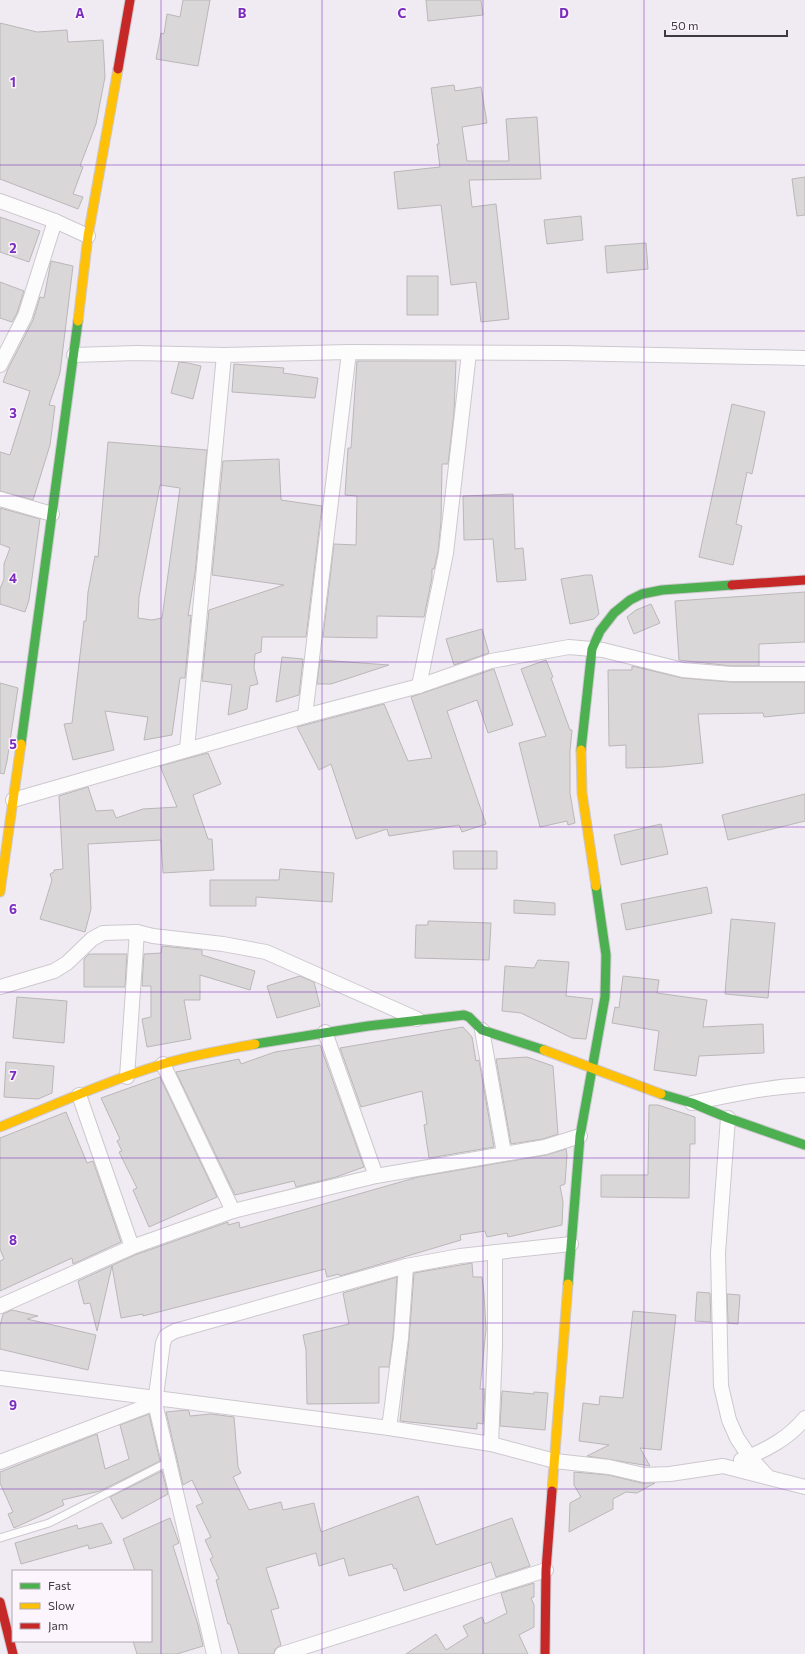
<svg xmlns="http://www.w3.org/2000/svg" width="805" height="1654" font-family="Commissioner,sans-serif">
  <rect width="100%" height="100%" fill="#f0eaf2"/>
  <!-- building -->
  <g fill="#d9d7d7" stroke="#bab7b8" fill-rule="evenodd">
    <path d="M 183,0 L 210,0 L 198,66 L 156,59 L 161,33 L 164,34 L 167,14 L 180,17 Z"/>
    <path d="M 426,0 L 481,0 L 483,15 L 428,21 Z"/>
    <path d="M 0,23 L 37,32 L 67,30 L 68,42 L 103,40 L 105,77 L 96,124 L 80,166 L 83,167 L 73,194 L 83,197 L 78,209 L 0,179 Z"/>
    <path d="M 454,85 L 455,91 L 481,87 L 487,123 L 462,127 L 467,161 L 509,161 L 506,119 L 537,117 L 541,179 L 469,180 L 472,207 L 496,204 L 509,319 L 481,322 L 476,282 L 451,285 L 441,205 L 398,209 L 394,172 L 440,167 L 437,144 L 439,144 L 431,88 Z"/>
    <path d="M 805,177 L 805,215 L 797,216 L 792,179 Z"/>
    <path d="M 581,216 L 583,240 L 547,244 L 544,220 Z"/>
    <path d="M 0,217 L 40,231 L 29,262 L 0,252 Z"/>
    <path d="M 646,243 L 648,269 L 607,273 L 605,246 Z"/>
    <path d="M 51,261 L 73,266 L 60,373 L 49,405 L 55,406 L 50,445 L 33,500 L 0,491 L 0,452 L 10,455 L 30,391 L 3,382 L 8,369 L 33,320 L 40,297 L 44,298 Z"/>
    <rect x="407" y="276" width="31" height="39"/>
    <path d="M 0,282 L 24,291 L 17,313 L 12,322 L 0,318 Z"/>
    <path d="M 357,361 L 456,361 L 454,413 L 448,464 L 442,464 L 441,522 L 438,552 L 434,569 L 432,569 L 432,578 L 424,617 L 377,616 L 377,638 L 323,637 L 334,544 L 356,545 L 357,496 L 345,495 L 348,448 L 351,448 Z"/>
    <path d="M 179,362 L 188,363 L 201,366 L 193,399 L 171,393 Z"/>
    <path d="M 234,364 L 284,368 L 283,373 L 318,378 L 315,398 L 232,392 Z"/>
    <path d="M 732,404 L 765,412 L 752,474 L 747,472 L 736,524 L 742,526 L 733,565 L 699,557 Z"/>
    <path d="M 108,442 L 207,450 L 195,573 L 188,616 L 191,615 L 185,678 L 180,678 L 172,735 L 144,740 L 148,717 L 105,711 L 114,750 L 73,760 L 64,724 L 72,723 L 84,621 L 86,621 L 88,592 L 95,556 L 98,557 ZM 160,485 L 180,488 L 162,618 L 152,620 L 138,618 L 139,597 Z"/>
    <path d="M 279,459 L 281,500 L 322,506 L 306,637 L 262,637 L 261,652 L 255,654 L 254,668 L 258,684 L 250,686 L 247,709 L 228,715 L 232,685 L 202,681 L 209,610 L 284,585 L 212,575 L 223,461 Z"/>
    <path d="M 513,494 L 515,549 L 523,548 L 526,580 L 497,582 L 493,539 L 464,540 L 463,496 Z"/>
    <path d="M 0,508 L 40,519 L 29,600 L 25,612 L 0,604 L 0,589 L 4,579 L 4,564 L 10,548 L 0,544 Z"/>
    <path d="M 586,575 L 592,575 L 599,614 L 594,619 L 570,624 L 561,579 Z"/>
    <path d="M 805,592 L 805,642 L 759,644 L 759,666 L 731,666 L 679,660 L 675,601 Z"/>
    <path d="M 651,604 L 660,623 L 634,634 L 627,617 L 636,610 Z"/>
    <path d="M 482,629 L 489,653 L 454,665 L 446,639 Z"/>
    <path d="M 282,657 L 303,659 L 299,695 L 276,702 Z"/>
    <path d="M 320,660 L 389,665 L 331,684 L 317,684 Z"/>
    <path d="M 546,660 L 553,677 L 551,678 L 570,730 L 572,730 L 570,751 L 570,793 L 575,823 L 568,825 L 567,821 L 540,827 L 519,743 L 546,736 L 521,669 Z"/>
    <path d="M 632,666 L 682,678 L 731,682 L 805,682 L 805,713 L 764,717 L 763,713 L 698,714 L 703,763 L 663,767 L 626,768 L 626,745 L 609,746 L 608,670 L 632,670 Z"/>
    <path d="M 494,669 L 513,725 L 488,733 L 477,700 L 447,711 L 486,824 L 462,832 L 459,825 L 389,836 L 387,829 L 356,839 L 331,764 L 319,770 L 297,727 L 384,704 L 408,761 L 432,758 L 411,697 Z"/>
    <path d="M 0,683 L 18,688 L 7,761 L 4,774 L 0,773 Z"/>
    <path d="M 208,753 L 221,784 L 193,795 L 208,839 L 212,839 L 214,870 L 163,873 L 161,840 L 88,844 L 91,909 L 85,932 L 40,919 L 52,880 L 50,874 L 54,872 L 54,870 L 63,869 L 59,796 L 88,787 L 96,811 L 113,810 L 116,818 L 143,809 L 177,807 L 160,766 Z"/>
    <path d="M 805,794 L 805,821 L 728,840 L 722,815 Z"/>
    <path d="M 661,824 L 668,854 L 621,865 L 614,835 Z"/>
    <path d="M 453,851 L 497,851 L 497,869 L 454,869 Z"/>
    <path d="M 280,869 L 334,873 L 332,902 L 256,897 L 256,906 L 210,906 L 210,880 L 279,880 Z"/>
    <path d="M 707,887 L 712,913 L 626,930 L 621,904 Z"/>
    <path d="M 514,900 L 555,903 L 555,915 L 514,913 Z"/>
    <path d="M 731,919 L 775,923 L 768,998 L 725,994 Z"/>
    <path d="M 428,921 L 491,923 L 489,960 L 415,958 L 416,925 L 428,925 Z"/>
    <path d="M 162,946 L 202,950 L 202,955 L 255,971 L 250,990 L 200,975 L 200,1000 L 184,1000 L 191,1039 L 147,1047 L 142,1019 L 151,1017 L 151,986 L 142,986 L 144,954 L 161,953 Z"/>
    <path d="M 89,954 L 127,954 L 125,987 L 84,987 L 84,959 Z"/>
    <path d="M 538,960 L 569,962 L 566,996 L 593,999 L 586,1039 L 572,1038 L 521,1013 L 502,1011 L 505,966 L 534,968 Z"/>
    <path d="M 300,976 L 314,982 L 320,1006 L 277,1018 L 267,986 Z"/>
    <path d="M 623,976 L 659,980 L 657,993 L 707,1000 L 703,1027 L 763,1024 L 764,1053 L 699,1056 L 696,1076 L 654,1070 L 659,1031 L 612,1023 L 615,1007 L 619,1008 Z"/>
    <path d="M 17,997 L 67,1001 L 64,1043 L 13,1038 Z"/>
    <path d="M 463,1027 L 472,1037 L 476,1061 L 479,1060 L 494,1147 L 429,1158 L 424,1125 L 427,1124 L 422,1091 L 361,1107 L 340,1048 Z"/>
    <path d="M 320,1045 L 364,1167 L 336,1177 L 296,1187 L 294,1181 L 235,1195 L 176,1072 L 239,1059 L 241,1064 L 275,1052 Z"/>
    <path d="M 527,1057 L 553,1066 L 558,1134 L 543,1139 L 511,1144 L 496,1059 Z"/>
    <path d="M 6,1062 L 54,1066 L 52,1093 L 38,1099 L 4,1097 Z"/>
    <path d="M 160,1077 L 217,1197 L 149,1227 L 133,1190 L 137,1188 L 119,1152 L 122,1151 L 117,1141 L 120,1139 L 101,1098 Z"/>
    <path d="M 649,1105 L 658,1105 L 695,1117 L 695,1144 L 690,1144 L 689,1198 L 601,1197 L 601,1175 L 648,1175 Z"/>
    <path d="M 66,1112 L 87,1163 L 93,1161 L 121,1242 L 73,1264 L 72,1258 L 0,1291 L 0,1261 L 4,1259 L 0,1249 L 0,1138 Z"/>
    <path d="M 566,1149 L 567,1155 L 565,1184 L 560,1186 L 563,1202 L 562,1225 L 508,1237 L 507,1233 L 487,1237 L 485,1231 L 460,1235 L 461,1240 L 340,1276 L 339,1274 L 327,1277 L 325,1269 L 143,1316 L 143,1314 L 121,1318 L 112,1266 L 97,1331 L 90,1303 L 84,1304 L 78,1281 L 135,1255 L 228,1222 L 228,1225 L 239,1222 L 240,1228 L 418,1177 L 546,1155 Z"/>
    <path d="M 472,1263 L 473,1277 L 482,1277 L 484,1294 L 486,1329 L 480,1389 L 485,1389 L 483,1424 L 477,1423 L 477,1429 L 400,1421 L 409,1339 L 414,1273 Z"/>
    <path d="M 397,1277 L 393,1337 L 389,1367 L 379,1367 L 379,1403 L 307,1404 L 306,1350 L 303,1335 L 349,1324 L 343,1293 Z"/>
    <path d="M 697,1292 L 710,1293 L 711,1322 L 695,1321 Z"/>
    <path d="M 727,1294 L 740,1295 L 738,1324 L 728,1323 Z"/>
    <path d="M 12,1310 L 38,1316 L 27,1319 L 96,1335 L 88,1370 L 0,1349 L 0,1326 L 3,1314 Z"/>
    <path d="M 633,1311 L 676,1315 L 661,1450 L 640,1448 L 650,1466 L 587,1456 L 609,1445 L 579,1441 L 583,1403 L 599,1405 L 600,1396 L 623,1398 Z"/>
    <path d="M 502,1391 L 534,1394 L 534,1392 L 548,1393 L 545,1430 L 500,1426 Z"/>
    <path d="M 186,1410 L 189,1411 L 190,1416 L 211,1414 L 234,1417 L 238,1467 L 241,1473 L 233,1477 L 249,1510 L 281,1502 L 283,1510 L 314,1503 L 321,1532 L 418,1496 L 436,1545 L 512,1518 L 530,1566 L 496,1577 L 491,1562 L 404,1591 L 396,1568 L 394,1569 L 392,1564 L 349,1576 L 344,1558 L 319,1566 L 316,1553 L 266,1568 L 279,1608 L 271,1610 L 281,1645 L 275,1649 L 274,1654 L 239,1654 L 230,1624 L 228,1624 L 216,1580 L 219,1579 L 210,1559 L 213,1557 L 205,1540 L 211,1537 L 196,1506 L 203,1503 L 192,1480 L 183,1485 L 166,1412 Z"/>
    <path d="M 149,1414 L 160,1461 L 100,1491 L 62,1500 L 64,1505 L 14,1528 L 8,1514 L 13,1512 L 0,1483 L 0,1472 L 97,1434 L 105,1469 L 129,1459 L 120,1425 Z"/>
    <path d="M 162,1471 L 168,1494 L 122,1519 L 110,1497 Z"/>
    <path d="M 574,1472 L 608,1475 L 642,1483 L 655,1483 L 637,1493 L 626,1492 L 613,1499 L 613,1509 L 569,1532 L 570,1503 L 581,1497 L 574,1485 Z"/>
    <path d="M 170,1518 L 179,1543 L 173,1546 L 198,1625 L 203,1646 L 177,1654 L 137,1654 L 133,1641 L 151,1641 L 151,1571 L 135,1571 L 123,1539 Z"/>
    <path d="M 102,1523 L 112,1543 L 89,1549 L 88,1545 L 21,1564 L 15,1543 L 77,1525 L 78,1529 Z"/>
    <path d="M 534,1583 L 534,1597 L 531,1598 L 534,1605 L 534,1627 L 519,1635 L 528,1654 L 406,1654 L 436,1634 L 446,1650 L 468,1636 L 463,1626 L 482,1617 L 485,1624 L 507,1613 L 501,1593 Z"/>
  </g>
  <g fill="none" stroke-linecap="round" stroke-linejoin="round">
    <defs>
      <path id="lane" d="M 0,1538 L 49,1523 L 170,1461"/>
      <g id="street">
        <path d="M 0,201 L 55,221 L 88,236"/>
        <path d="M 74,355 L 136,353 L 224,355 L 349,352 L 563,353 L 805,358"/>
        <path d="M 0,365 L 25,316 L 55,221"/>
        <path d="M 0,499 L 52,514"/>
        <path d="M 419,686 L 446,553 L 469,353"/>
        <path d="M 305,716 L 349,352"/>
        <path d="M 187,749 L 224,355"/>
        <path d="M 13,800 L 305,716 L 419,686 L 491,661 L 569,647 L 603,650 L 683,670 L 731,674 L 805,674"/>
        <path d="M 0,987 L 54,971 L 67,963 L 92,939 L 103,933 L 137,932 L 153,936 L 223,944 L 266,952 L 417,1019"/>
        <path d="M 482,1030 L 504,1153"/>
        <path d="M 325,1032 L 376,1176"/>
        <path d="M 163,1064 L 233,1211"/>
        <path d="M 127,1077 L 137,932"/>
        <path d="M 79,1095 L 132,1247"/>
        <path d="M 692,1103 C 729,1095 767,1087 805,1085"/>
        <path d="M 728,1118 L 718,1253 L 721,1386 L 729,1420 L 737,1438 L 749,1456 L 768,1477"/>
        <path d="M 0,1306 L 132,1247 L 233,1211 L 376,1176 L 545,1147 L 580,1136"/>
        <path d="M 0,1378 L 389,1428 L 491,1444 L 555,1461 L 609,1467 L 644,1475 L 670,1474 L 723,1466 L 805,1487"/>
        <path d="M 389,1428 L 401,1338 L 406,1266"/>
        <path d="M 491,1444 L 495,1347 L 495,1252"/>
        <path d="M 741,1460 C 766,1450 788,1439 805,1418"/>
        <path d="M 0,1462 L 155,1403"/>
        <path d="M 214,1654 L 155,1403 L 163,1343 L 166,1336 L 175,1331 L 406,1266 L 460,1256 L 571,1244"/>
        <path d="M 282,1654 L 546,1570"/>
      </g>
      <g id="fast">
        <path d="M 21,744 L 78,321"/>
        <path d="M 581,750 L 592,649 L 600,631 L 614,613 L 630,600 L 642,594 L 662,590 L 732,585"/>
        <path d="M 255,1044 L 368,1026 L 464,1015 L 469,1017 L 482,1030 L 544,1050"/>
        <path d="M 661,1094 L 692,1103 L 728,1118 L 805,1145"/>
        <path d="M 568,1284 L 580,1136 L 605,997 L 606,955 L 596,886"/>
      </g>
      <g id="slow">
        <path d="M 78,321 L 88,236 L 118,69"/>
        <path d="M 581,750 L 582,793 L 596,886"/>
        <path d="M 0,892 L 21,744"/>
        <path d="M 544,1050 L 661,1094"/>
        <path d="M 0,1127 C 54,1105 107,1081 163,1064 C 193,1055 224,1050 255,1044"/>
        <path d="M 552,1491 L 568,1284"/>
      </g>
      <g id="jam">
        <path d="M 118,69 L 130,0"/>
        <path d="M 732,585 L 805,580"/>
        <path d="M 0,1602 L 13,1654"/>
        <path d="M 545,1654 L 546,1570 L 552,1491"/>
      </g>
    </defs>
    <!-- lane casing -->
    <use href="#lane" stroke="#cdc8ce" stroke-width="9"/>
    <!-- street casing -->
    <use href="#street" stroke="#cdc8ce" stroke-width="16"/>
    <!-- fast casing -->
    <use href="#fast" stroke="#cdc8ce" stroke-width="11"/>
    <!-- slow casing -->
    <use href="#slow" stroke="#cdc8ce" stroke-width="11"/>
    <!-- jam casing -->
    <use href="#jam" stroke="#cdc8ce" stroke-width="11"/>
    <!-- lane -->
    <use href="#lane" stroke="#fdfcfd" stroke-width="7"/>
    <!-- street -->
    <use href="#street" stroke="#fdfcfd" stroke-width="14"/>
    <!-- fast -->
    <use href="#fast" stroke="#4caf50" stroke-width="9"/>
    <!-- slow -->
    <use href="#slow" stroke="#ffc107" stroke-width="9"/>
    <!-- jam -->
    <use href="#jam" stroke="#c62828" stroke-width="9"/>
  </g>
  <!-- grid -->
  <path fill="none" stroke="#7b2cbf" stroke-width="1" stroke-opacity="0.55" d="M 161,0 L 161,1654M 322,0 L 322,1654M 483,0 L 483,1654M 644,0 L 644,1654M 0,165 L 805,165M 0,331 L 805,331M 0,496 L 805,496M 0,662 L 805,662M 0,827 L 805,827M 0,992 L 805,992M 0,1158 L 805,1158M 0,1323 L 805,1323M 0,1489 L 805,1489"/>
  <g font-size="13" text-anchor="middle" font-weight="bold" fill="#7b2cbf" stroke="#fdf5fe" stroke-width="3" stroke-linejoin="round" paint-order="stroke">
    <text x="80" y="18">A</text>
    <text x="242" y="18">B</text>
    <text x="402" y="18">C</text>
    <text x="564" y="18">D</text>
    <text x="13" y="87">1</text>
    <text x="13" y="253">2</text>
    <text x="13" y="418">3</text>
    <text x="13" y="583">4</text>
    <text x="13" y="749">5</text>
    <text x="13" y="914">6</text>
    <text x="13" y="1080">7</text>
    <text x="13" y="1245">8</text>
    <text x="13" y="1410">9</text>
  </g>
  <!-- legend -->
  <rect x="12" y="1570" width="140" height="72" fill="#fdf5fe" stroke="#b1aab2"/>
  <rect x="20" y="1583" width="20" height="6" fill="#4caf50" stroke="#b1aab2"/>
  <text x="48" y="1590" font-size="12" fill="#3f3a40">Fast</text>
  <rect x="20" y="1603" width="20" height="6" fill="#ffc107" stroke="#b1aab2"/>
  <text x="48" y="1610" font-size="12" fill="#3f3a40">Slow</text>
  <rect x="20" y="1623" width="20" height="6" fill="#c62828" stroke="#b1aab2"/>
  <text x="48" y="1630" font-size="12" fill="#3f3a40">Jam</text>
  <!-- scale -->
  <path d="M665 30v6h122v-6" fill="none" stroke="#3f3a40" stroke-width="2"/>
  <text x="671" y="30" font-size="12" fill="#3f3a40" stroke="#fdf5fe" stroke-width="3" paint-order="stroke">50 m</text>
</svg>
